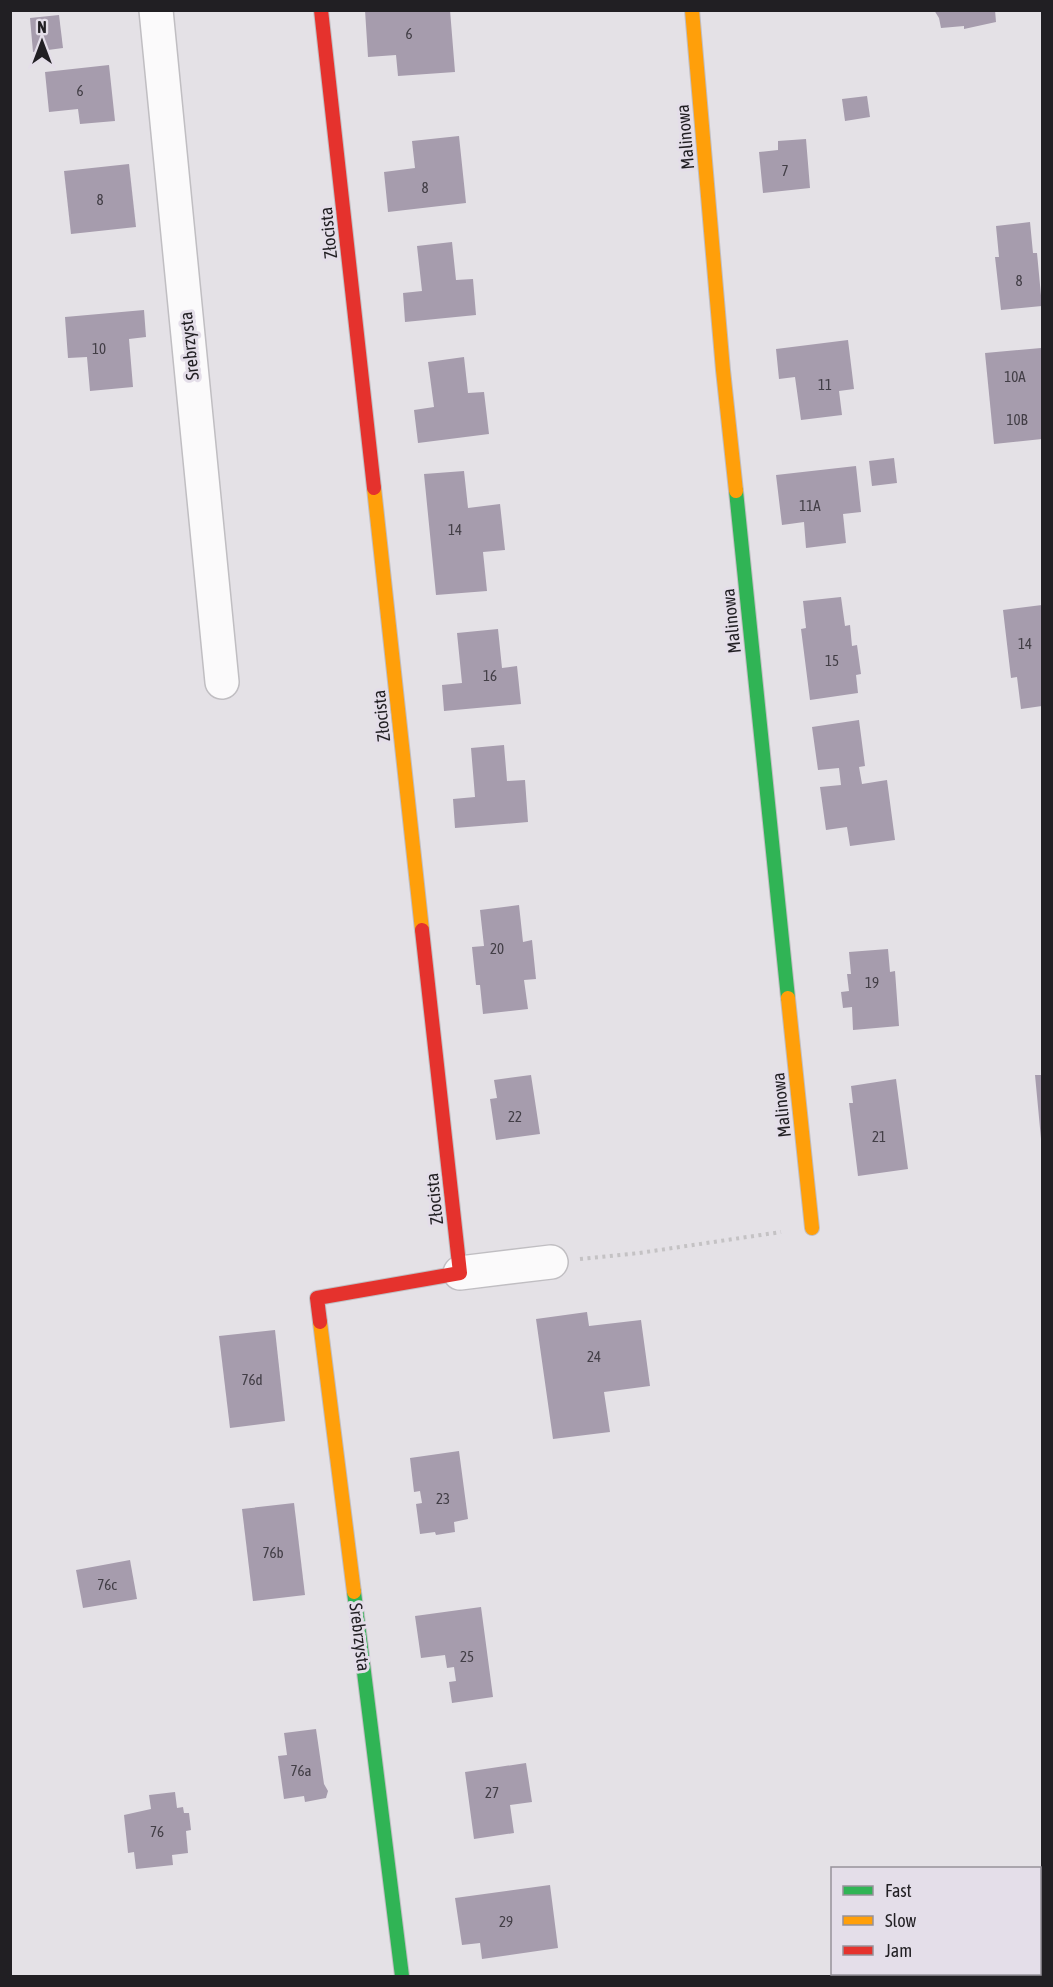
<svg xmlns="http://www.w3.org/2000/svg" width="1053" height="1987" font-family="'Asap Condensed',sans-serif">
  <rect width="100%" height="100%" fill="#e4e1e6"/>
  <!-- building -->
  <g fill="#a69cad">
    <path d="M 365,10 L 450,10 L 455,72 L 398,76 L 396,55 L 368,57 Z"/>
    <path d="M 934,10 L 995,10 L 996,22 L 964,29 L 964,26 L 941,28 L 939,18 Z"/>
    <path d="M 59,15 L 63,48 L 33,52 L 30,18 Z"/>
    <path d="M 109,65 L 115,121 L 80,124 L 78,109 L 49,112 L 45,72 Z"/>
    <path d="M 867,96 L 870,117 L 845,121 L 842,99 Z"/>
    <path d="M 459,136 L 466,203 L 388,212 L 384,172 L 415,168 L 412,141 Z"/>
    <path d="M 806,139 L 810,188 L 763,193 L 759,152 L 778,150 L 778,141 Z"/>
    <path d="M 129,164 L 136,227 L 71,234 L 64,171 Z"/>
    <path d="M 1030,222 L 1033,253 L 1037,253 L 1042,306 L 1001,310 L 995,257 L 999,257 L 996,226 Z"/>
    <path d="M 452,242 L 456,280 L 473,279 L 476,315 L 405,322 L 403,293 L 422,291 L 417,246 Z"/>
    <path d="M 144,310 L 146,337 L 129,339 L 133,387 L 90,391 L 87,357 L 68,358 L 65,317 Z"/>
    <path d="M 848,340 L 854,389 L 839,391 L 842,415 L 801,420 L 795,377 L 779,379 L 776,349 Z"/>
    <path d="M 1041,348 L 1042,439 L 994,444 L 985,353 Z"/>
    <path d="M 464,357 L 468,393 L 484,392 L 489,434 L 418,443 L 414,410 L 434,407 L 428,362 Z"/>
    <path d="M 894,458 L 897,483 L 872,486 L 869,461 Z"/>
    <path d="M 856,466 L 861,512 L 843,514 L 846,543 L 806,548 L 804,522 L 782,525 L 776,475 Z"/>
    <path d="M 464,471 L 468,508 L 500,504 L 505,550 L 483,552 L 487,591 L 436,595 L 424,474 Z"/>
    <path d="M 841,597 L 845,626 L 850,625 L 852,646 L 857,645 L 861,674 L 856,675 L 858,693 L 810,700 L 801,629 L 806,628 L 803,601 Z"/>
    <path d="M 1042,605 L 1042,706 L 1021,709 L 1017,677 L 1011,678 L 1003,610 Z"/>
    <path d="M 498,629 L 502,668 L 517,666 L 521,704 L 444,711 L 442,685 L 462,683 L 457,633 Z"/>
    <path d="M 859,720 L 865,766 L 859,767 L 862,784 L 887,780 L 895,840 L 850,846 L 847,827 L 826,830 L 820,787 L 841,785 L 839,768 L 818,770 L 812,727 Z"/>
    <path d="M 504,745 L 507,781 L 525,780 L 528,822 L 455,828 L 453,799 L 475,797 L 471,748 Z"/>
    <path d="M 519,905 L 523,942 L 532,940 L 536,979 L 524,980 L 528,1009 L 483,1014 L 480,985 L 476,985 L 472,947 L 484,946 L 480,910 Z"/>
    <path d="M 888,949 L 890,972 L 895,971 L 899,1026 L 853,1030 L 852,1007 L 843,1008 L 841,992 L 849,991 L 847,974 L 851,974 L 849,952 Z"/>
    <path d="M 531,1075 L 540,1134 L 496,1140 L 490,1099 L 497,1098 L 494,1080 Z"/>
    <path d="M 1035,1075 L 1042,1075 L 1042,1139 L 1041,1139 Z"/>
    <path d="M 896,1079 L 908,1169 L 858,1176 L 849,1103 L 853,1103 L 851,1086 Z"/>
    <path d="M 587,1312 L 589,1326 L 641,1320 L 650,1386 L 604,1392 L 610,1432 L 553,1439 L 536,1319 Z"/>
    <path d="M 275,1330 L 285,1421 L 230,1428 L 219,1336 Z"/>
    <path d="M 459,1451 L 468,1519 L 454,1522 L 455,1532 L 436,1535 L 435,1532 L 420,1534 L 416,1504 L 422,1503 L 420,1491 L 414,1492 L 410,1458 Z"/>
    <path d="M 294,1503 L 305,1595 L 253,1601 L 242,1509 Z"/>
    <path d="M 130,1560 L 137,1599 L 83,1608 L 76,1570 Z"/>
    <path d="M 481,1607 L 493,1697 L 452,1703 L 449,1682 L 456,1681 L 454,1667 L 447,1668 L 445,1655 L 421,1658 L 415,1616 Z"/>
    <path d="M 316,1729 L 324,1784 L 328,1791 L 326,1798 L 305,1802 L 304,1796 L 284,1799 L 278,1756 L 287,1755 L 284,1733 Z"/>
    <path d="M 526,1763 L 532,1802 L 510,1805 L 514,1833 L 474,1839 L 465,1772 Z"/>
    <path d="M 175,1792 L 177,1808 L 183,1807 L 184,1813 L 189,1813 L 191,1830 L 186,1831 L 188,1853 L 172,1855 L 173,1865 L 136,1869 L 134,1852 L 128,1853 L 124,1815 L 151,1809 L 149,1795 Z"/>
    <path d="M 550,1885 L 558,1948 L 482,1959 L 480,1943 L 462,1945 L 455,1898 Z"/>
  </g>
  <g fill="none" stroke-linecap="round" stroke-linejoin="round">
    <defs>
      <g id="street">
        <path d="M 156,10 L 222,682"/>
        <path d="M 460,1273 L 551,1262"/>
      </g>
      <g id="fast">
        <path d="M 736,491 L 788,998"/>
        <path d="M 354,1592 L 402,1976"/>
      </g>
      <g id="slow">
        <path d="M 692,10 L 723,370 L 736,491"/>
        <path d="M 374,488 L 422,930"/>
        <path d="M 788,998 L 812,1228"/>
        <path d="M 320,1322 L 354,1592"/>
      </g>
      <g id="jam">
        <path d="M 321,10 L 374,488"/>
        <path d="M 320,1322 L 317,1298 L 460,1273 L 422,930"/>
      </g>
    </defs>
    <!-- street casing -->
    <use href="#street" stroke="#c0bec2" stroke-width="36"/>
    <!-- fast casing -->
    <use href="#fast" stroke="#c0bec2" stroke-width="16"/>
    <!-- slow casing -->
    <use href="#slow" stroke="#c0bec2" stroke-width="16"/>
    <!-- jam casing -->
    <use href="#jam" stroke="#c0bec2" stroke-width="16"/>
    <!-- path -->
    <path stroke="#c4c2c4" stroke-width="4" stroke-dasharray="3 4.5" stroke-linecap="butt" d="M 580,1259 L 639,1253 L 781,1232"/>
    <!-- street -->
    <use href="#street" stroke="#fbfafb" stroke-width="33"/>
    <!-- fast -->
    <use href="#fast" stroke="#30b455" stroke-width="14"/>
    <!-- slow -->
    <use href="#slow" stroke="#ff9f0a" stroke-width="14"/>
    <!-- jam -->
    <use href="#jam" stroke="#e5322d" stroke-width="14"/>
  </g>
  <g text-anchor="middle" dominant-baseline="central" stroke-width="6" stroke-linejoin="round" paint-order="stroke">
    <!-- number labels -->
    <g font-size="15" fill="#423e46">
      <text x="409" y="33">6</text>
      <text x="80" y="90">6</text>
      <text x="785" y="170">7</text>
      <text x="425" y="187">8</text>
      <text x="100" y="199">8</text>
      <text x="1019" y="280">8</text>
      <text x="99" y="348">10</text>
      <text x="1015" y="376">10A</text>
      <text x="825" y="384">11</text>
      <text x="1017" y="419">10B</text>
      <text x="810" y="505">11A</text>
      <text x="455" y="529">14</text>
      <text x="1025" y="643">14</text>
      <text x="832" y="660">15</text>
      <text x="490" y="675">16</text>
      <text x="497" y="948">20</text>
      <text x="872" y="982">19</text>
      <text x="515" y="1116">22</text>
      <text x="879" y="1136">21</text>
      <text x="594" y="1356">24</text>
      <text x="252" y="1379">76d</text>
      <text x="443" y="1498">23</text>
      <text x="273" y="1552">76b</text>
      <text x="107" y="1584">76c</text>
      <text x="467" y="1656">25</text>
      <text x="301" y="1770">76a</text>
      <text x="492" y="1792">27</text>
      <text x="157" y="1831">76</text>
      <text x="506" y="1921">29</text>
    </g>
    <!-- street labels -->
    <g font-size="18" fill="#211f23" stroke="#e4dee9">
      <text transform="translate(685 137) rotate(-95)">Malinowa</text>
      <text transform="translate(328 233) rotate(-96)">Złocista</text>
      <text transform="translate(189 346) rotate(-96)">Srebrzysta</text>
      <text transform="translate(731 621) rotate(-96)">Malinowa</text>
      <text transform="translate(381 716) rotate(-96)">Złocista</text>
      <text transform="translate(781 1105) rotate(-96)">Malinowa</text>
      <text transform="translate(434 1199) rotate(-96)">Złocista</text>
      <text transform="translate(360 1637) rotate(83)">Srebrzysta</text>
    </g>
  </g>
  <!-- border -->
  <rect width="1053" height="1987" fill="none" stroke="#211f23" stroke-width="24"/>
  <!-- legend -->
  <rect x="831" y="1867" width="210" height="108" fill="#e4dee9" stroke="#96929a" stroke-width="1.5"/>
  <rect x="843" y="1886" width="30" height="9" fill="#30b455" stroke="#96929a" stroke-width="1.5"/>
  <text x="885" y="1897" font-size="18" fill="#211f23">Fast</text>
  <rect x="843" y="1916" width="30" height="9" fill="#ff9f0a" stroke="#96929a" stroke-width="1.5"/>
  <text x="885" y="1927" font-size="18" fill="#211f23">Slow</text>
  <rect x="843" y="1946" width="30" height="9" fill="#e5322d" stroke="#96929a" stroke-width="1.5"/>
  <text x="885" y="1957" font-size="18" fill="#211f23">Jam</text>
  <!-- north arrow -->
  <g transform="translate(42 42)" stroke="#e4dee9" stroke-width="4.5" paint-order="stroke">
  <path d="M0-4.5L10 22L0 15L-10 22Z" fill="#211f23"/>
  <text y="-9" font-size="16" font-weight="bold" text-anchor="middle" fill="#211f23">N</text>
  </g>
</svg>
